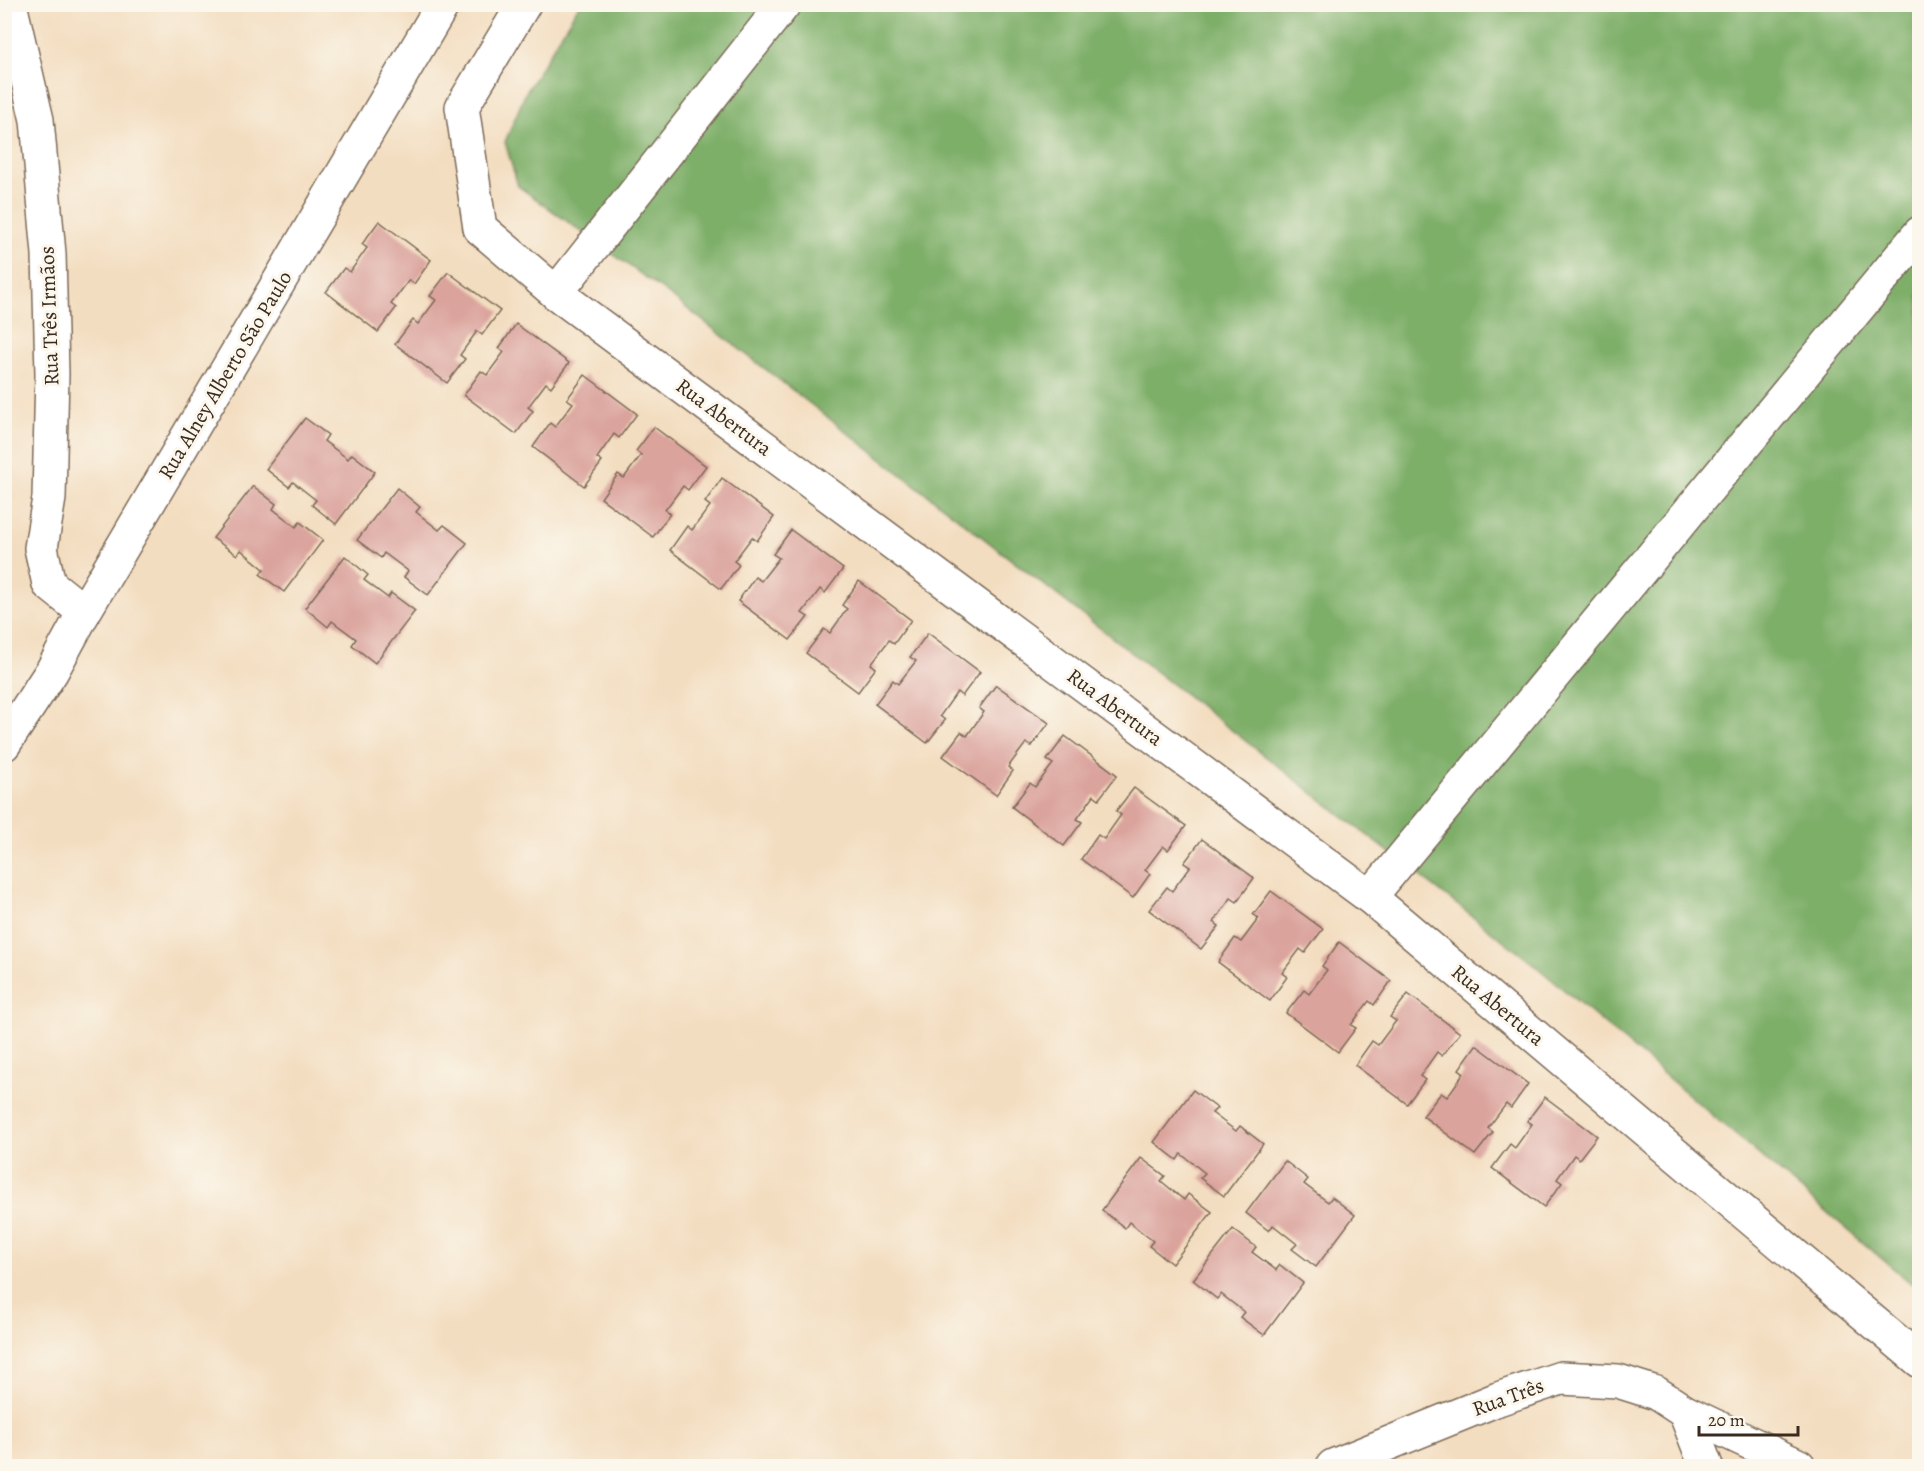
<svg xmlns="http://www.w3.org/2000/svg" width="1924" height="1471" font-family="Alegreya,serif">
  <rect width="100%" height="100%" fill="#fbf7ec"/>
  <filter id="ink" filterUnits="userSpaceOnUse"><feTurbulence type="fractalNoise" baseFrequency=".0167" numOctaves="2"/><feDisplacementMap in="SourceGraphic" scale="12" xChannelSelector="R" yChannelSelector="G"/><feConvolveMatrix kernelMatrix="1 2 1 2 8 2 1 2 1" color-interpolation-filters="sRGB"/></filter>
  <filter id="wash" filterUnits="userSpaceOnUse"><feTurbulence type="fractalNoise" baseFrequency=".008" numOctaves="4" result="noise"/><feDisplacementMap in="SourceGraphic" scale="24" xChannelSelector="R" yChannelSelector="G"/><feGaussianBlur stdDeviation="1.35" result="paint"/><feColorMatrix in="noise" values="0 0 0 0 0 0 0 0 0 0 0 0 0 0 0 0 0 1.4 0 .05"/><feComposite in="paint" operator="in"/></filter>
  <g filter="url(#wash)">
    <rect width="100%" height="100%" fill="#f3ddc0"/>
    <!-- forest -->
    <path fill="#7eaf69" stroke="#5c6c44" stroke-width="1.5" d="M 579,5 L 1919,5 L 1919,1290 L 1531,962 L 667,293 L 518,186 L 505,142 L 526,92 Z"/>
    <g id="blocks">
      <!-- building -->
      <g fill="#daa39c">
        <path d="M 379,221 L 431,260 L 414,284 L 409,280 L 391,304 L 396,308 L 378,332 L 326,292 L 344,268 L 350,272 L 367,248 L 362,244 Z"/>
        <path d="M 448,272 L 500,311 L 482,335 L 477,331 L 460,355 L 465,359 L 447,383 L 395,344 L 413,320 L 418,324 L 436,300 L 430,296 Z"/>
        <path d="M 516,324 L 569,363 L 551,387 L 546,383 L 528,407 L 533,411 L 516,434 L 464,395 L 481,371 L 487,375 L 504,352 L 499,348 Z"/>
        <path d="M 585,375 L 637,414 L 619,438 L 614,434 L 597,458 L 602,462 L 584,486 L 533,447 L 550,423 L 555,427 L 573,403 L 567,399 Z"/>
        <path d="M 305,418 L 328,435 L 324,441 L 348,459 L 352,454 L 375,472 L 336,524 L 312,505 L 316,500 L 293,482 L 289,487 L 266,469 Z"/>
        <path d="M 654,427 L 706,466 L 688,490 L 683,486 L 665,510 L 670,514 L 653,537 L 601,498 L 618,474 L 624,478 L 641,455 L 636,451 Z"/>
        <path d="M 722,478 L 774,517 L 757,541 L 752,537 L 734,561 L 739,565 L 721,589 L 670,550 L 687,526 L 692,530 L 710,506 L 705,502 Z"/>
        <path d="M 253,486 L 276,504 L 273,509 L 296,527 L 300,522 L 323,540 L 284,592 L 260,574 L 264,569 L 241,550 L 237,555 L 213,538 Z"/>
        <path d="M 397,488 L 420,507 L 416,512 L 439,530 L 444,525 L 467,543 L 428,595 L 404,577 L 408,571 L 384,553 L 381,558 L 357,540 Z"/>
        <path d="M 791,530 L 843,569 L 825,593 L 820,589 L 802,613 L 808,617 L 790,640 L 738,601 L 755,577 L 761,581 L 779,558 L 773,554 Z"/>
        <path d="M 345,556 L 368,575 L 364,580 L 388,598 L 391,593 L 415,611 L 375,663 L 352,645 L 356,639 L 332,621 L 328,627 L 305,608 Z"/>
        <path d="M 859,581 L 911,620 L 894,644 L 889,640 L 871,664 L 876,668 L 858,692 L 806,653 L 824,629 L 830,633 L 847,609 L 842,605 Z"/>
        <path d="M 928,633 L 980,672 L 962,696 L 957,692 L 940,716 L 945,720 L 927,743 L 875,704 L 893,680 L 898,684 L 916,661 L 910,657 Z"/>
        <path d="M 996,685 L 1049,723 L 1031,747 L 1026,743 L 1008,767 L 1013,771 L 996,795 L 943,756 L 961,732 L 967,736 L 984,712 L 979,708 Z"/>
        <path d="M 1065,736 L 1117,775 L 1099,799 L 1094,795 L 1077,819 L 1082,822 L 1064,846 L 1012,807 L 1030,783 L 1035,787 L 1053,764 L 1047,760 Z"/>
        <path d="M 1134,788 L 1186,826 L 1168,850 L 1163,846 L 1145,870 L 1150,874 L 1133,898 L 1081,859 L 1098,835 L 1104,839 L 1121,815 L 1116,811 Z"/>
        <path d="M 1202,839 L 1254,878 L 1237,902 L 1231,898 L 1214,922 L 1219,926 L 1201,949 L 1149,910 L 1167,887 L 1172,891 L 1190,867 L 1184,863 Z"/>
        <path d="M 1271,891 L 1323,929 L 1305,953 L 1300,949 L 1282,973 L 1287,977 L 1270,1001 L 1218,962 L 1235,938 L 1241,942 L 1259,918 L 1253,915 Z"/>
        <path d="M 1339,942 L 1391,981 L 1374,1005 L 1369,1001 L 1351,1025 L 1356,1028 L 1338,1052 L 1286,1013 L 1304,990 L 1309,994 L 1327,970 L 1322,966 Z"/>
        <path d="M 1408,994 L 1460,1033 L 1442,1056 L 1437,1052 L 1420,1076 L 1425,1080 L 1407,1104 L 1355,1065 L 1372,1041 L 1378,1045 L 1396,1021 L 1390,1017 Z"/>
        <path d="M 1476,1045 L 1528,1084 L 1511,1108 L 1506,1104 L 1488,1128 L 1493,1132 L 1475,1155 L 1423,1116 L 1441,1093 L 1447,1097 L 1464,1073 L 1459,1069 Z"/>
        <path d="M 1193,1090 L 1217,1108 L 1212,1113 L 1236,1131 L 1240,1126 L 1263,1144 L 1224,1196 L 1200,1178 L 1205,1173 L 1181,1154 L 1177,1160 L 1154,1142 Z"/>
        <path d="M 1545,1097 L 1597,1136 L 1579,1159 L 1574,1155 L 1557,1179 L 1562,1183 L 1544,1207 L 1492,1168 L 1510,1144 L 1515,1148 L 1532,1124 L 1527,1121 Z"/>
        <path d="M 1141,1158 L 1165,1176 L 1161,1181 L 1184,1200 L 1188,1194 L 1212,1212 L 1172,1264 L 1149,1246 L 1153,1241 L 1129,1222 L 1125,1228 L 1102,1210 Z"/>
        <path d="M 1285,1161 L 1308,1179 L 1304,1184 L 1328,1202 L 1332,1197 L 1355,1215 L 1316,1267 L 1292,1249 L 1297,1244 L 1273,1225 L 1269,1231 L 1246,1213 Z"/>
        <path d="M 1233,1229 L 1256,1247 L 1252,1252 L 1276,1270 L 1280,1265 L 1303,1283 L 1264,1335 L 1240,1317 L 1244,1312 L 1221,1294 L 1217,1299 L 1193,1280 Z"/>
      </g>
    </g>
  </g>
  <g filter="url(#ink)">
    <use href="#blocks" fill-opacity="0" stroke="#7b6957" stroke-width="1.5"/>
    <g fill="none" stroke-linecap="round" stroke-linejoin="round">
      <defs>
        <g id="minor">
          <path d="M 10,4 L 37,120 L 49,254 L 52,374 L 49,498 L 41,548 L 49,584 L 84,612"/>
          <path d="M 524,4 L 462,107 L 480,228 L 556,293 L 1370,897 L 1920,1361"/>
          <path d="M 556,293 L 784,4"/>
          <path d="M 4,744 L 52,671 L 84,612 L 443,4"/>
          <path d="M 1370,897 L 1920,233"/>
          <path d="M 1685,1412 L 1706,1466"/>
          <path d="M 1333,1466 L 1498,1399 L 1561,1378 L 1618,1381 L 1656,1393 L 1685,1412 L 1799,1466"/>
        </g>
      </defs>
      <!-- minor casing -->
      <use href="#minor" stroke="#7b6957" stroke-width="36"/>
      <!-- minor -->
      <use href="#minor" stroke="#fff" stroke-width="33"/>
    </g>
  </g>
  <g text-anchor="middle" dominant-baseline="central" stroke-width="6" stroke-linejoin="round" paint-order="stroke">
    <!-- street labels -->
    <g font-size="21" fill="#3b2a1e" stroke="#fbf7ec">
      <text transform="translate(49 316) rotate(-92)">Rua Três Irmãos</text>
      <text transform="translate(225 375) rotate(-59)">Rua Alney Alberto São Paulo</text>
      <text transform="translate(724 417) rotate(37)">Rua Abertura</text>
      <text transform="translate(1115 707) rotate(37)">Rua Abertura</text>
      <text transform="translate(1498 1005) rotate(40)">Rua Abertura</text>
      <text transform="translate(1508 1397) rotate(-20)">Rua Três</text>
    </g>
  </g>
  <!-- margin -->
  <rect width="1924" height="1471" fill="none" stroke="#fbf7ec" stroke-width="24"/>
  <!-- scale -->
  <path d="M1699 1426v9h99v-9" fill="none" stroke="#3b2a1e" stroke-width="3"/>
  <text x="1708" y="1426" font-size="18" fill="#3b2a1e" stroke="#fbf7ec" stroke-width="4.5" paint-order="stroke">20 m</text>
</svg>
